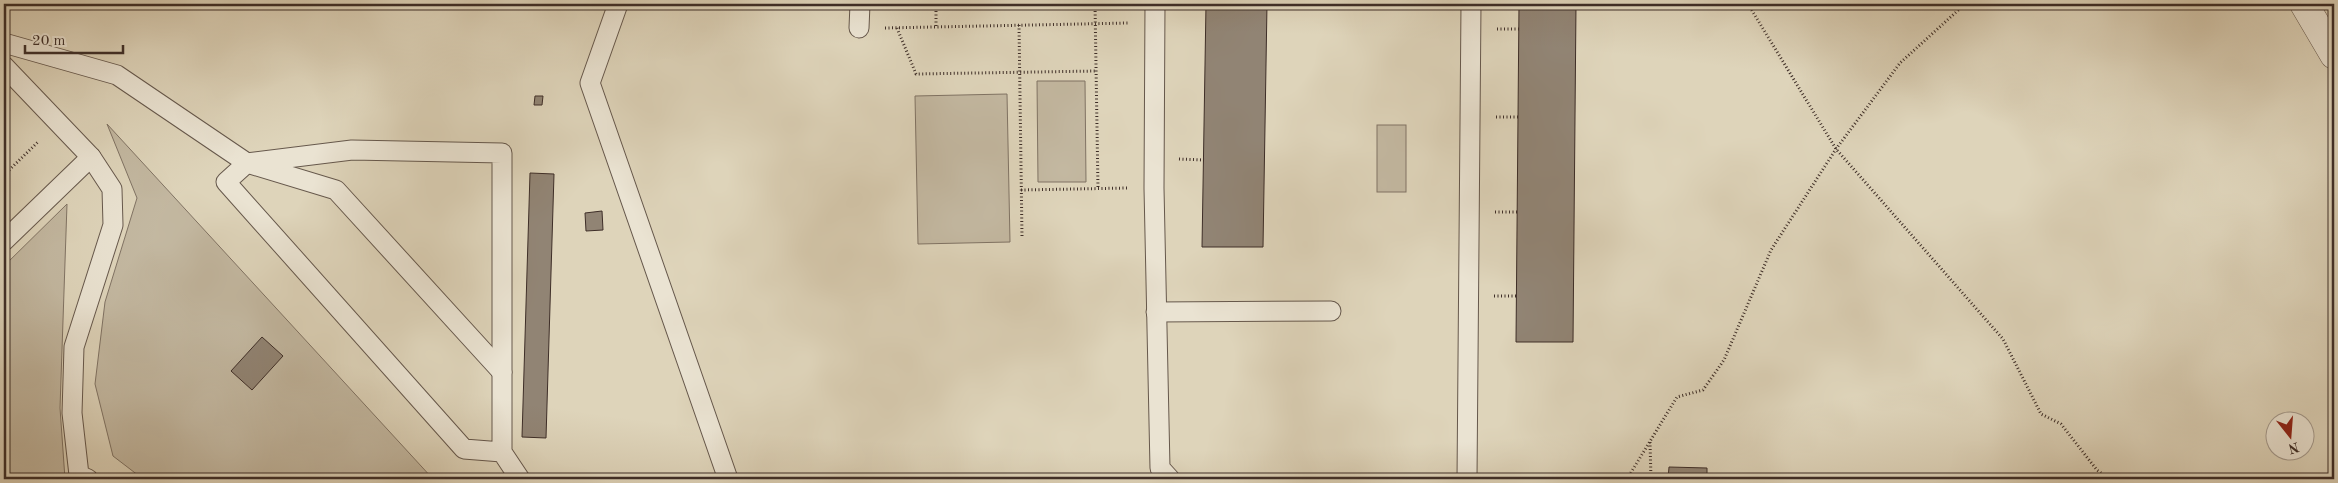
<svg xmlns="http://www.w3.org/2000/svg" width="2338" height="483" font-family="'Old Standard TT',serif">
  <rect width="100%" height="100%" fill="#ded4ba"/>
  <filter id="stains"><feTurbulence type="fractalNoise" baseFrequency=".004" numOctaves="4"/><feColorMatrix values="0 0 0 0 .2 0 0 0 0 .09 0 0 0 0 .02 0 0 0 .5 -.17"/></filter>
  <radialGradient id="worn" r=".72"><stop offset=".6" stop-color="#630" stop-opacity="0"/><stop offset="1" stop-color="#630" stop-opacity=".3"/></radialGradient>
  <!-- green -->
  <g fill="#c3b8a1" stroke="#807364">
    <path d="M 1037,81 L 1085,81 L 1086,182 L 1038,182 Z"/>
    <path d="M 1007,94 L 1010,242 L 918,244 L 915,96 Z"/>
    <path d="M 107,124 L 433,479 L 143,479 L 113,456 L 95,384 L 105,302 L 137,198 Z"/>
    <rect x="1377" y="125" width="29" height="67"/>
    <path d="M 67,204 L 60,408 L 65,479 L 4,479 L 4,266 Z"/>
  </g>
  <!-- building -->
  <g fill="#918474" stroke="#3e2e28">
    <path d="M 1206,4 L 1267,4 L 1263,247 L 1202,247 Z"/>
    <path d="M 1519,4 L 1576,4 L 1573,342 L 1516,342 Z"/>
    <path d="M 535,96 L 543,96 L 542,105 L 534,105 Z"/>
    <path d="M 530,173 L 554,174 L 546,438 L 522,437 Z"/>
    <path d="M 602,211 L 603,230 L 586,231 L 585,213 Z"/>
    <path d="M 262,337 L 283,356 L 252,390 L 231,371 Z"/>
    <path d="M 1669,467 L 1707,468 L 1707,479 L 1668,479 Z"/>
  </g>
  <g fill="none" stroke-linecap="round" stroke-linejoin="round">
    <defs>
      <g id="lane">
        <path d="M 618,4 L 590,83 L 728,479"/>
        <path d="M 1155,4 L 1154,188 L 1160,468 L 1170,479"/>
        <path d="M 859,28 L 860,4"/>
        <path d="M 4,43 L 117,75 L 247,163 L 336,190 L 502,372"/>
        <path d="M 4,66 L 91,157 L 112,189 L 113,225 L 74,347 L 72,413 L 79,475 L 88,479"/>
        <path d="M 4,241 L 91,157"/>
        <path d="M 1156,312 L 1331,311"/>
        <path d="M 502,452 L 502,153 L 352,150 L 247,163 L 226,182 L 464,449 L 502,452 L 520,479"/>
        <path d="M 1467,479 L 1471,4"/>
      </g>
      <path id="street" d="M 2304,4 L 2334,55"/>
    </defs>
    <!-- lane casing -->
    <use href="#lane" stroke="#66584c" stroke-width="21"/>
    <!-- street casing -->
    <use href="#street" stroke="#66584c" stroke-width="29"/>
    <!-- path -->
    <g stroke="#3e2e28" stroke-width="3" stroke-dasharray="1 2.5" stroke-linecap="butt">
      <path d="M 936,4 L 936,27"/>
      <path d="M 1095,4 L 1098,189"/>
      <path d="M 1748,4 L 1836,149 L 2003,339 L 2041,414 L 2061,424 L 2097,470 L 2109,479"/>
      <path d="M 1019,25 L 1022,237"/>
      <path d="M 885,28 L 1129,23"/>
      <path d="M 897,28 L 916,74 L 1096,71"/>
      <path d="M 1497,29 L 1519,29"/>
      <path d="M 1496,117 L 1518,117"/>
      <path d="M 1179,159 L 1204,160"/>
      <path d="M 4,175 L 39,141"/>
      <path d="M 1021,190 L 1128,188"/>
      <path d="M 1495,212 L 1517,212"/>
      <path d="M 1494,296 L 1516,296"/>
      <path d="M 1650,442 L 1651,479"/>
      <path d="M 1627,479 L 1677,397 L 1703,390 L 1724,360 L 1771,250 L 1836,149 L 1900,63 L 1965,4"/>
    </g>
    <!-- lane -->
    <use href="#lane" stroke="#eae3d2" stroke-width="19"/>
    <!-- street -->
    <use href="#street" stroke="#eae3d2" stroke-width="28"/>
  </g>
  <!-- margin -->
  <rect width="2338" height="483" fill="none" stroke="#ded4ba" stroke-width="20"/>
  <rect x="5" y="5" width="2328" height="473" fill="none" stroke="#3e2e28" stroke-width="2.5"/>
  <rect x="10" y="10" width="2318" height="463" fill="none" stroke="#3e2e28"/>
  <!-- north arrow -->
  <g transform="translate(2290 436) rotate(163)"><circle r="24" fill="#eae3d2" stroke="#a59b8e"/>
  <path d="M0-4L9 19L0 12L-9 19Z" fill="#8f2418"/>
  <text y="-8" font-size="14" font-weight="bold" text-anchor="middle" fill="#3e2e28">N</text>
  </g>
  <!-- scale -->
  <path d="M25 45v8h98v-8" fill="none" stroke="#3e2e28" stroke-width="2.5"/>
  <text x="32" y="45" font-size="15" fill="#3e2e28" stroke="#eae3d2" stroke-width="4" paint-order="stroke">20 m</text>
  <rect width="100%" height="100%" filter="url(#stains)"/>
  <rect width="100%" height="100%" fill="url(#worn)"/>
</svg>
